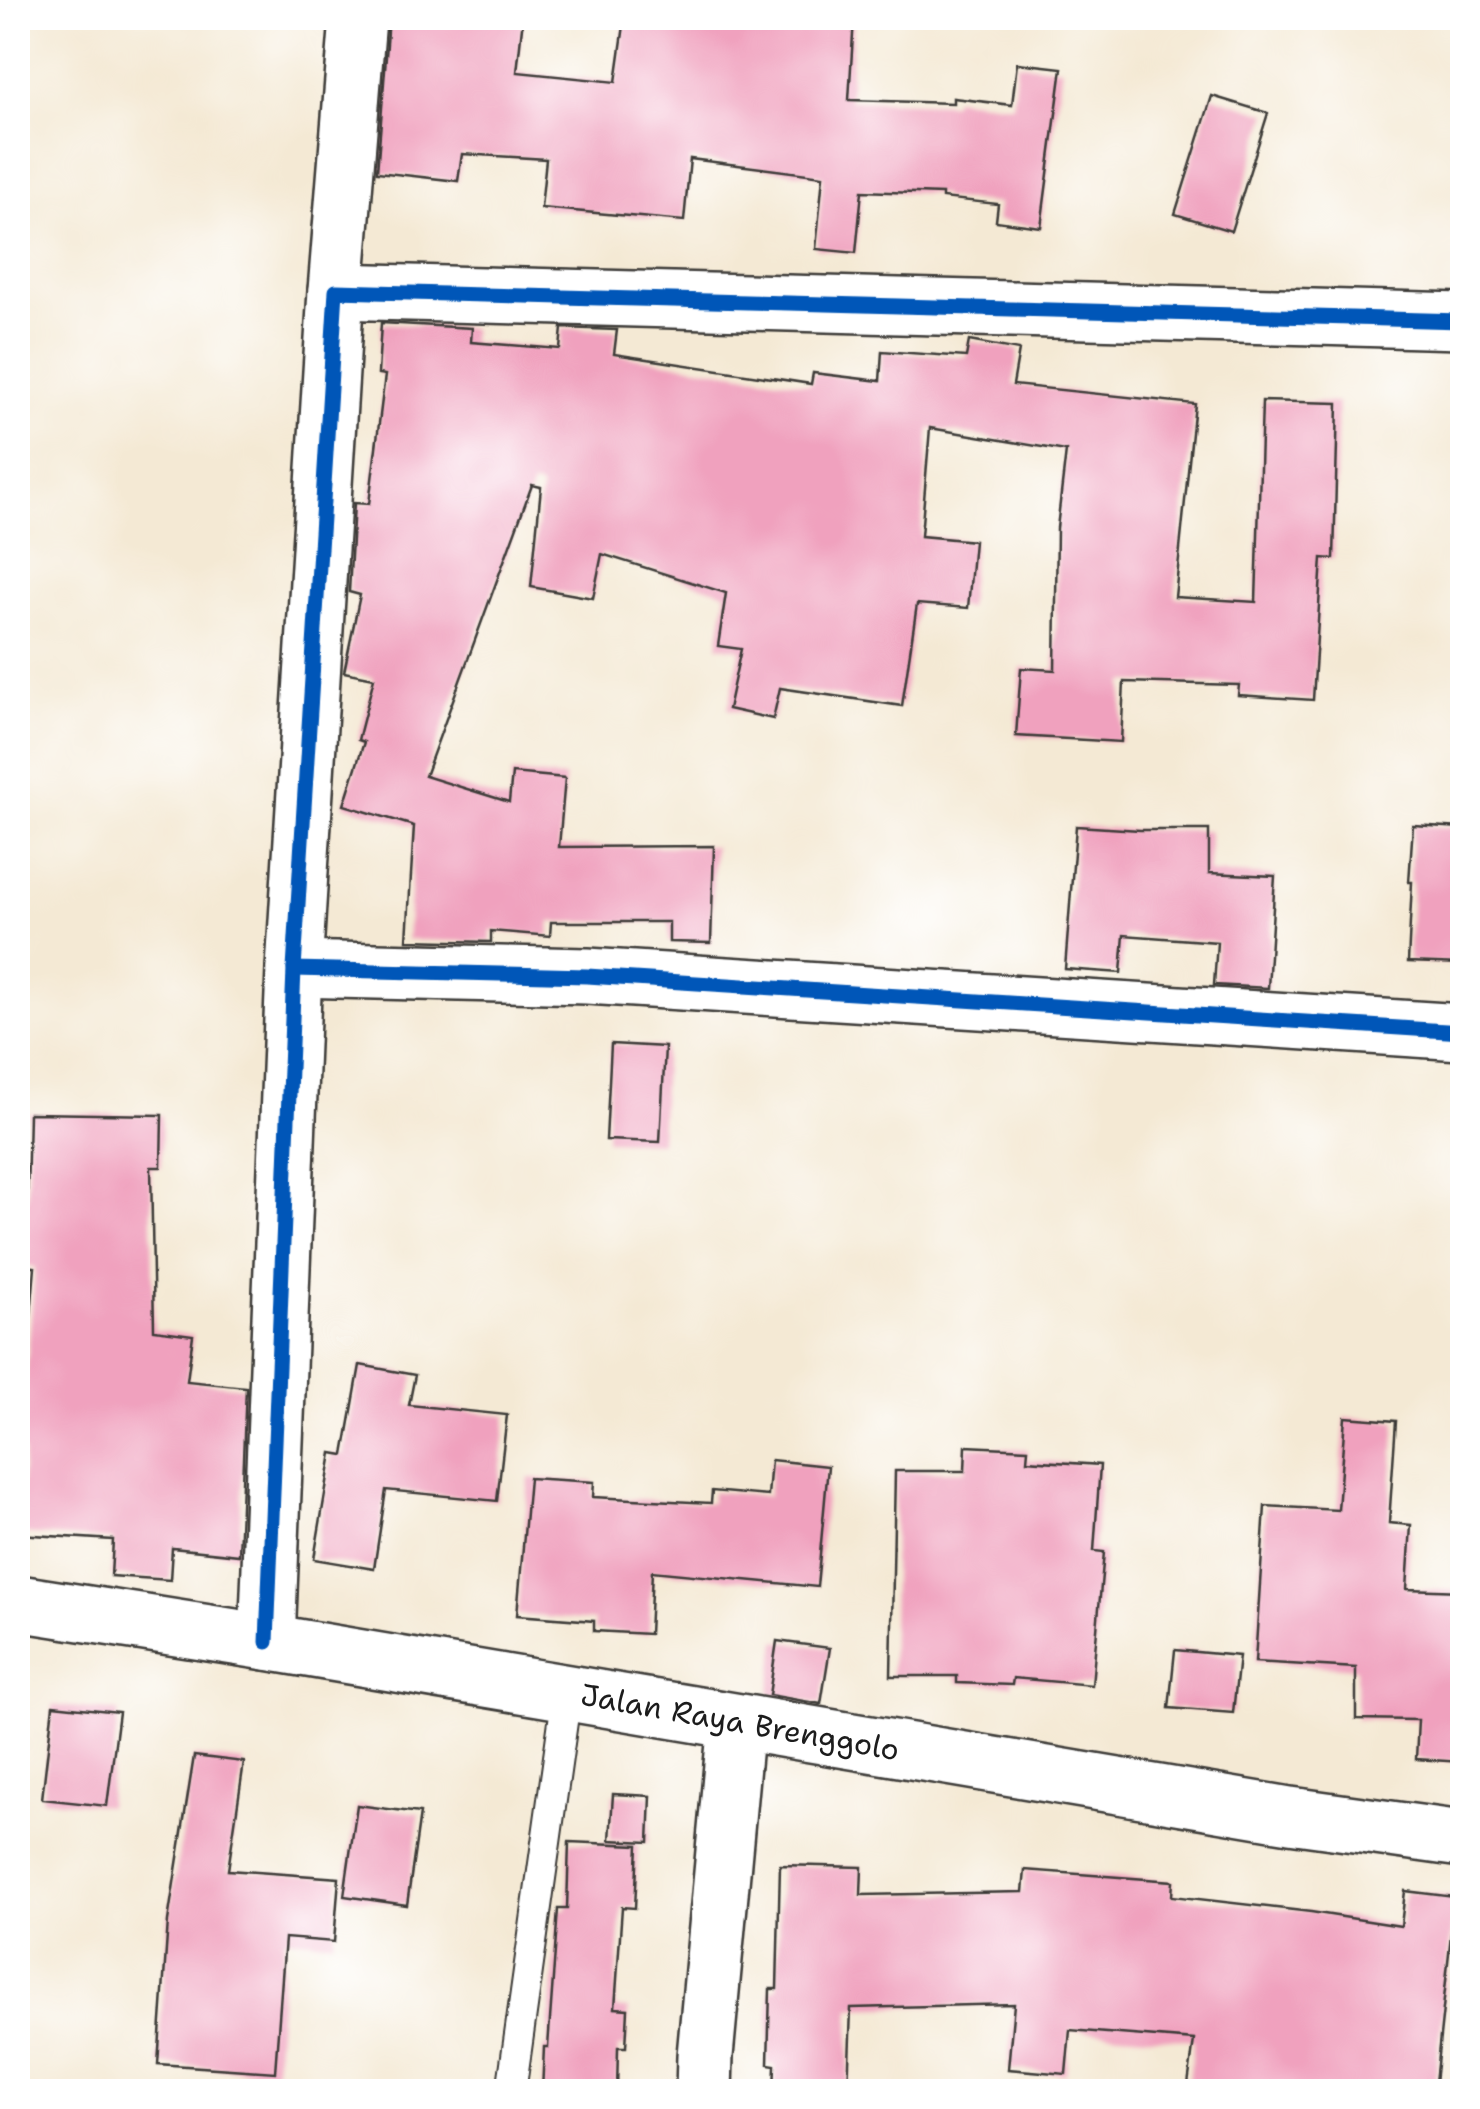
<svg xmlns="http://www.w3.org/2000/svg" width="1480" height="2109" font-family="'Shantell Sans',sans-serif">
  <rect width="100%" height="100%" fill="#fff"/>
  <filter id="ink" filterUnits="userSpaceOnUse"><feTurbulence type="fractalNoise" baseFrequency=".01" numOctaves="2"/><feDisplacementMap in="SourceGraphic" scale="20" xChannelSelector="R" yChannelSelector="G"/><feConvolveMatrix kernelMatrix="1 2 1 2 8 2 1 2 1" color-interpolation-filters="sRGB"/></filter>
  <filter id="wash" filterUnits="userSpaceOnUse"><feTurbulence type="fractalNoise" baseFrequency=".0048" numOctaves="4" result="noise"/><feDisplacementMap in="SourceGraphic" scale="40" xChannelSelector="R" yChannelSelector="G"/><feGaussianBlur stdDeviation="2.25" result="paint"/><feColorMatrix in="noise" values="0 0 0 0 0 0 0 0 0 0 0 0 0 0 0 0 0 1.4 0 .05"/><feComposite in="paint" operator="in"/></filter>
  <g filter="url(#wash)">
    <rect width="100%" height="100%" fill="#f4e9d4"/>
    <g id="blocks">
      <!-- building -->
      <g fill="#f0a1be">
        <path d="M 389,18 L 523,18 L 517,72 L 616,82 L 625,18 L 699,18 L 794,29 L 795,18 L 854,18 L 849,100 L 953,103 L 953,98 L 1012,105 L 1017,63 L 1062,68 L 1041,227 L 996,221 L 998,204 L 942,198 L 942,194 L 862,191 L 856,253 L 816,249 L 823,176 L 690,159 L 684,221 L 541,208 L 546,159 L 462,154 L 458,181 L 377,172 Z"/>
        <path d="M 1212,96 L 1268,113 L 1231,231 L 1175,214 Z"/>
        <path d="M 381,323 L 472,328 L 471,342 L 560,349 L 562,328 L 617,330 L 614,354 L 811,384 L 813,373 L 880,381 L 882,351 L 966,357 L 969,341 L 1019,350 L 1013,385 L 1195,404 L 1175,597 L 1256,602 L 1262,401 L 1338,403 L 1334,559 L 1322,558 L 1313,700 L 1238,695 L 1239,685 L 1124,682 L 1121,742 L 1016,736 L 1021,668 L 1055,670 L 1057,528 L 1066,451 L 930,428 L 921,536 L 974,541 L 968,608 L 917,604 L 902,706 L 780,688 L 773,719 L 728,709 L 741,649 L 718,646 L 726,593 L 602,554 L 593,598 L 531,587 L 541,487 L 532,485 L 425,776 L 509,802 L 512,773 L 565,778 L 559,847 L 714,846 L 711,943 L 669,942 L 669,922 L 551,922 L 550,936 L 491,931 L 491,942 L 407,940 L 414,826 L 344,805 L 364,742 L 358,740 L 374,678 L 344,672 L 360,595 L 349,592 L 354,503 L 369,504 L 385,375 L 378,374 Z"/>
        <path d="M 1413,825 L 1462,828 L 1462,964 L 1408,962 L 1412,882 L 1409,882 Z"/>
        <path d="M 1076,826 L 1140,830 L 1209,830 L 1209,873 L 1275,876 L 1268,988 L 1214,985 L 1217,942 L 1124,935 L 1121,973 L 1065,969 Z"/>
        <path d="M 611,1044 L 665,1047 L 660,1142 L 606,1140 Z"/>
        <path d="M 29,1113 L 162,1115 L 161,1167 L 151,1167 L 154,1330 L 193,1335 L 187,1381 L 246,1387 L 239,1555 L 172,1548 L 170,1580 L 111,1576 L 113,1540 L 18,1534 L 24,1450 L 18,1450 L 18,1428 L 21,1398 L 24,1399 L 35,1267 L 18,1265 L 18,1197 L 27,1198 Z"/>
        <path d="M 360,1365 L 415,1375 L 409,1405 L 507,1415 L 497,1501 L 386,1490 L 374,1569 L 314,1559 L 332,1453 L 344,1455 Z"/>
        <path d="M 1345,1417 L 1396,1421 L 1389,1523 L 1411,1525 L 1407,1589 L 1462,1591 L 1462,1762 L 1416,1759 L 1418,1720 L 1356,1719 L 1356,1668 L 1255,1662 L 1265,1506 L 1338,1510 Z"/>
        <path d="M 966,1446 L 1028,1449 L 1027,1460 L 1100,1465 L 1094,1551 L 1104,1552 L 1092,1685 L 1013,1678 L 1012,1685 L 957,1683 L 957,1676 L 891,1676 L 895,1471 L 965,1471 Z"/>
        <path d="M 771,1460 L 828,1466 L 817,1587 L 652,1571 L 649,1634 L 594,1631 L 594,1621 L 517,1615 L 529,1478 L 594,1482 L 593,1497 L 711,1503 L 712,1491 L 768,1496 Z"/>
        <path d="M 777,1641 L 830,1648 L 821,1704 L 769,1695 Z"/>
        <path d="M 1175,1650 L 1239,1656 L 1233,1713 L 1169,1708 Z"/>
        <path d="M 53,1705 L 119,1712 L 107,1806 L 42,1799 Z"/>
        <path d="M 194,1756 L 244,1762 L 228,1870 L 339,1878 L 334,1942 L 285,1938 L 275,2072 L 158,2064 L 168,1921 Z"/>
        <path d="M 613,1794 L 651,1796 L 649,1842 L 610,1840 Z"/>
        <path d="M 357,1805 L 420,1813 L 407,1905 L 344,1896 Z"/>
        <path d="M 569,1842 L 638,1845 L 635,1908 L 622,1907 L 615,2008 L 628,2009 L 626,2047 L 618,2047 L 617,2092 L 542,2092 L 544,2047 L 548,2047 L 558,1909 L 567,1909 Z"/>
        <path d="M 780,1865 L 862,1867 L 861,1895 L 1023,1892 L 1025,1870 L 1173,1881 L 1172,1896 L 1311,1912 L 1401,1926 L 1405,1891 L 1455,1897 L 1434,2092 L 1187,2092 L 1194,2040 L 1070,2030 L 1066,2074 L 1008,2069 L 1014,2004 L 851,2008 L 848,2092 L 774,2092 L 775,2065 L 768,2064 L 770,1989 L 777,1989 Z"/>
      </g>
    </g>
  </g>
  <g filter="url(#ink)">
    <use href="#blocks" fill-opacity="0" stroke="#3c3b38" stroke-width="2.5"/>
    <g fill="none" stroke-linecap="round" stroke-linejoin="round">
      <defs>
        <path id="service" d="M 511,2092 L 567,1693"/>
        <g id="minor">
          <path d="M 336,291 L 358,18"/>
          <path d="M 294,969 L 587,976 L 1462,1032"/>
          <path d="M 267,1642 L 294,969 L 336,291 L 1462,321"/>
          <path d="M 704,2092 L 705,2056 L 736,1722"/>
        </g>
        <path id="secondary" d="M 18,1603 L 267,1642 L 1290,1815 L 1462,1839"/>
      </defs>
      <!-- service casing -->
      <use href="#service" stroke="#3c3b38" stroke-width="32"/>
      <!-- minor casing -->
      <use href="#minor" stroke="#3c3b38" stroke-width="60"/>
      <!-- secondary casing -->
      <use href="#secondary" stroke="#3c3b38" stroke-width="60"/>
      <!-- service -->
      <use href="#service" stroke="#fff" stroke-width="28"/>
      <!-- minor -->
      <use href="#minor" stroke="#fff" stroke-width="55"/>
      <!-- secondary -->
      <use href="#secondary" stroke="#fff" stroke-width="55"/>
      <defs>
        <g id="cycleway">
          <path d="M 294,969 L 587,976 L 1462,1032"/>
          <path d="M 267,1642 L 294,969 L 336,291 L 1462,321"/>
        </g>
      </defs>
      <!-- cycleway casing -->
      <use href="#cycleway" stroke="#fff" stroke-width="21"/>
      <!-- cycleway -->
      <use href="#cycleway" stroke="#0057b8" stroke-width="15"/>
    </g>
  </g>
  <g text-anchor="middle" dominant-baseline="central" stroke-width="10" stroke-linejoin="round" paint-order="stroke">
    <!-- street labels -->
    <g font-size="30" fill="#1c1c1c" stroke="#fff">
      <text transform="translate(740 1722) rotate(10)">Jalan Raya Brenggolo</text>
    </g>
  </g>
  <!-- margin -->
  <rect width="1480" height="2109" fill="none" stroke="#fff" stroke-width="60"/>
</svg>
